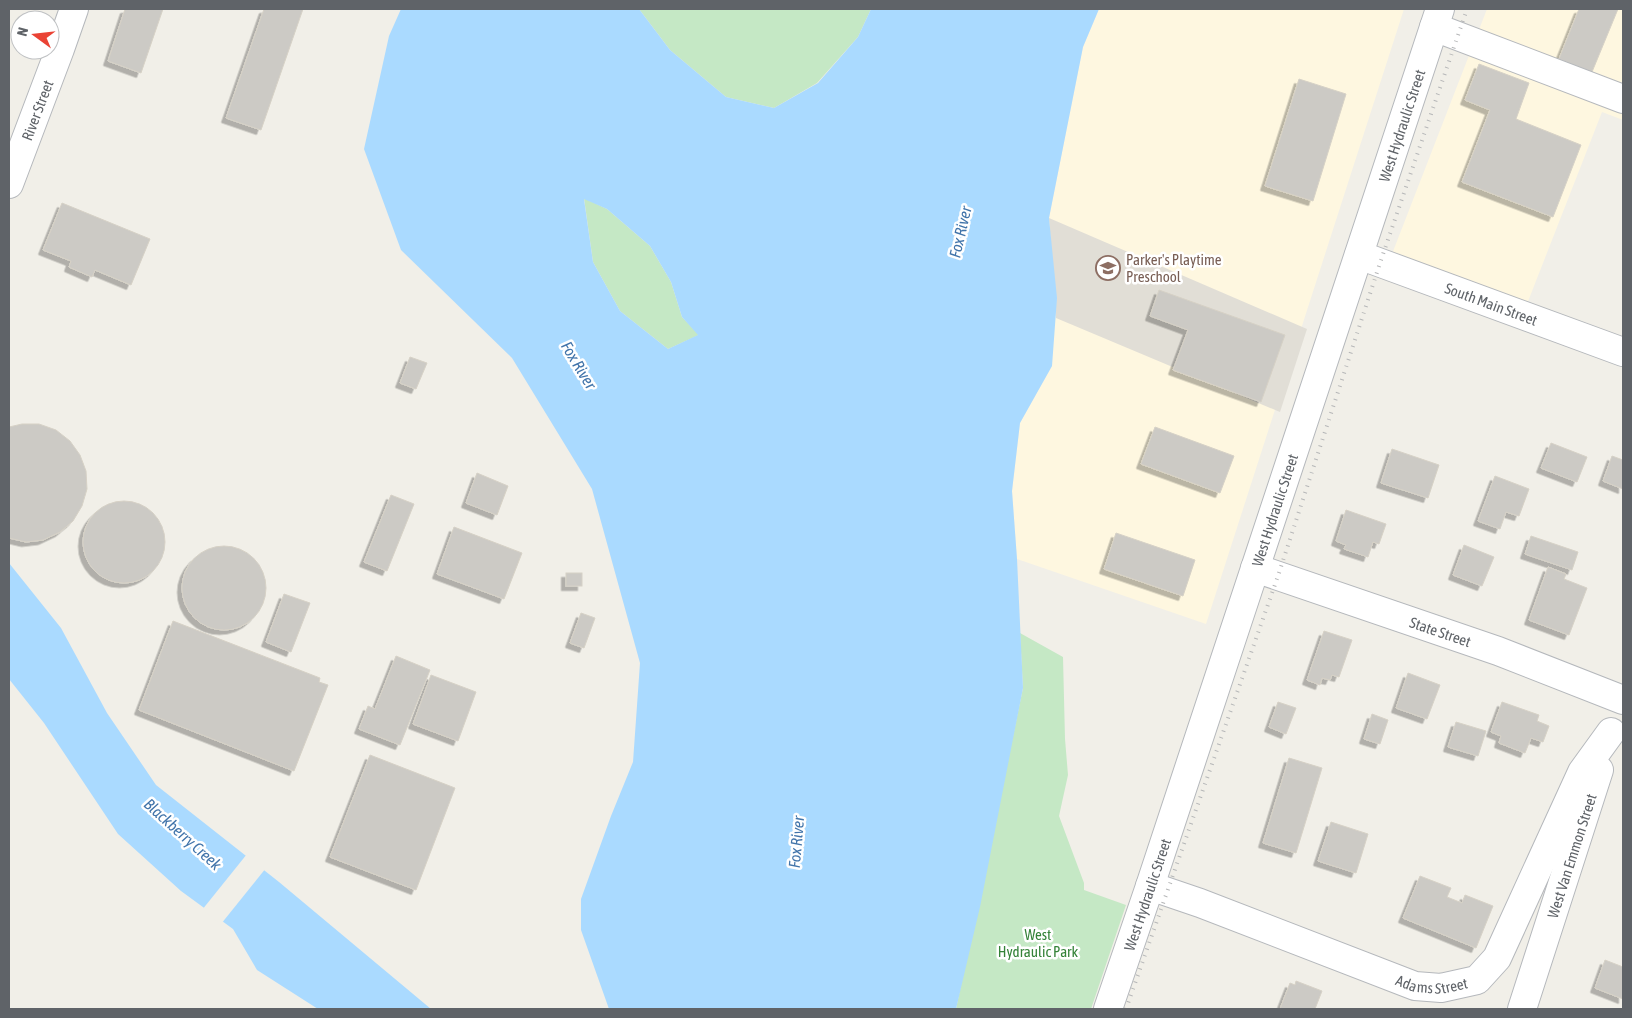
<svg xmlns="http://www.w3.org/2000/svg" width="1632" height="1018" font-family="'Asap Condensed',sans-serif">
  <defs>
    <filter id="shadow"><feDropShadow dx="-4.5" dy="4.5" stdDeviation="0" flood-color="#0004"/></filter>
  </defs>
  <rect width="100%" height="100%" fill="#f1efe8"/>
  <!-- commercial -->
  <g fill="#fef7e0">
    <path d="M 1099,9 L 1404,9 L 1206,624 L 1017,559 L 1012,491 L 1020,423 L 1052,366 L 1049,218 L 1083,47 Z"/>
    <path d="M 1487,9 L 1623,9 L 1623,120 L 1602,112 L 1527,304 L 1392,254 Z"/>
  </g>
  <!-- education -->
  <path fill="#e1ded6" d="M 1049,218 L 1307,329 L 1280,412 L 1056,318 Z"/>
  <!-- green -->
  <g fill="#c5e8c5">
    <path d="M 639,9 L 871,9 L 858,37 L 817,83 L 774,108 L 726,97 L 670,50 Z"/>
    <path d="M 584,198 L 607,209 L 650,246 L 671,282 L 682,317 L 699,335 L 668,349 L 620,311 L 593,262 Z"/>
    <path d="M 1020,633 L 1063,657 L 1065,739 L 1068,775 L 1059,816 L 1084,883 L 1084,890 L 1126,905 L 1091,1009 L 956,1009 L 1023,688 Z"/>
  </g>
  <!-- water -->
  <g fill="#aadaff" fill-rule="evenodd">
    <path d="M 401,9 L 639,9 L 670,50 L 726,97 L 774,108 L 818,83 L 858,37 L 871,9 L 1099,9 L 1083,47 L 1049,218 L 1057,298 L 1052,366 L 1020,423 L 1012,491 L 1017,559 L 1023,688 L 980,907 L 956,1009 L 609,1009 L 581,930 L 581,899 L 611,816 L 633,762 L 640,663 L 592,489 L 512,358 L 401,250 L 364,149 L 389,36 ZM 584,199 L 607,209 L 650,246 L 671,282 L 682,317 L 698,335 L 668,349 L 620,311 L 593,262 Z"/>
    <path d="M 9,563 L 61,628 L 107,713 L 156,785 L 279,882 L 431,1009 L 318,1009 L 257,970 L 233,929 L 181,891 L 118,834 L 44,723 L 9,679 Z"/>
  </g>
  <!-- pier -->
  <path fill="#f1efe8" d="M 247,854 L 266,868 L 221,924 L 202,910 Z"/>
  <!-- building -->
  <g fill="#cccac5" stroke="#d6d1c6" filter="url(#shadow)">
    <path d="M 125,9 L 163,9 L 141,73 L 108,61 Z"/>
    <path d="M 264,9 L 303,9 L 261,130 L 226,118 Z"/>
    <path d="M 1579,9 L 1618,9 L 1592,72 L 1559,59 Z"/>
    <path d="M 1479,64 L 1529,83 L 1516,119 L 1581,145 L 1553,217 L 1462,182 L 1490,110 L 1465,100 Z"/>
    <path d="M 1299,79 L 1346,94 L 1313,201 L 1265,186 Z"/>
    <path d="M 62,203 L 150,239 L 131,285 L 95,270 L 92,277 L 69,267 L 71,261 L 43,250 Z"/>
    <path d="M 1159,290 L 1285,335 L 1261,402 L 1173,370 L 1188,330 L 1150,316 Z"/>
    <path d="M 410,357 L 427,363 L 416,389 L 400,383 Z"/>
    <path d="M 22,424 L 39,424 L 56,430 L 70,441 L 80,455 L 86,471 L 87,489 L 82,506 L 73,521 L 60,532 L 43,540 L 26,542 L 9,538 L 9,427 Z"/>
    <path d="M 1155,427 L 1234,456 L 1220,493 L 1141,464 Z"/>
    <path d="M 1551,443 L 1587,457 L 1577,482 L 1541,468 Z"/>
    <path d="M 1392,449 L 1439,465 L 1428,498 L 1381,483 Z"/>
    <path d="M 1612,456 L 1623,460 L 1623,489 L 1603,481 Z"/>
    <path d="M 477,473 L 508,486 L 497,515 L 466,503 Z"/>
    <path d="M 1495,476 L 1529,489 L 1519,516 L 1506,512 L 1500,529 L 1478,521 Z"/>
    <path d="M 391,495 L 414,504 L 387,571 L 364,562 Z"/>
    <circle cx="124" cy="542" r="41"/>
    <path d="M 1346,510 L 1386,524 L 1379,544 L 1373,542 L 1368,557 L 1344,549 L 1346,545 L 1336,541 Z"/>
    <path d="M 454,527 L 522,553 L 504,599 L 437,574 Z"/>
    <path d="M 1116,533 L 1195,560 L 1183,596 L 1104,569 Z"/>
    <path d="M 1531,536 L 1578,552 L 1572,570 L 1525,554 Z"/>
    <path d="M 1464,545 L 1494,557 L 1482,586 L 1453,575 Z"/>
    <circle cx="224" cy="588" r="42"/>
    <path d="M 1548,567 L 1566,574 L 1564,579 L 1587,588 L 1569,635 L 1529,620 Z"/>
    <rect x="566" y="573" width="16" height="13"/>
    <path d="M 284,594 L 310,603 L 291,652 L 266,642 Z"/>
    <path d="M 581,613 L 595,618 L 584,648 L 570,643 Z"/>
    <path d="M 173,621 L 320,678 L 319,682 L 328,685 L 294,771 L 139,710 Z"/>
    <path d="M 1324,631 L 1352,640 L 1339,677 L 1332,675 L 1330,680 L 1322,678 L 1320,685 L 1307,680 Z"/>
    <path d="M 396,656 L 430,670 L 400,745 L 359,729 L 368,706 L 375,709 Z"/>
    <path d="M 1408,673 L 1440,685 L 1427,719 L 1396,708 Z"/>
    <path d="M 431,675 L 476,692 L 458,741 L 413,724 Z"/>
    <path d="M 1278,702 L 1296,708 L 1286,734 L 1269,727 Z"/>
    <path d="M 1502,702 L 1539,715 L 1537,721 L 1549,726 L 1543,742 L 1531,738 L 1525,753 L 1499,743 L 1501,736 L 1491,732 Z"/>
    <path d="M 1372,714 L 1388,720 L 1380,744 L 1364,739 Z"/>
    <path d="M 1456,722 L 1486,731 L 1478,756 L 1448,747 Z"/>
    <path d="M 370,755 L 455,788 L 416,890 L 330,857 Z"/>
    <path d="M 1289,758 L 1322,768 L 1296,853 L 1263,843 Z"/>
    <path d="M 1331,822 L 1368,834 L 1356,873 L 1318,861 Z"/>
    <path d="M 1420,876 L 1451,888 L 1447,897 L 1462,903 L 1465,895 L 1493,906 L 1476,948 L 1403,918 Z"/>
    <path d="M 1605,960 L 1623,967 L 1623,999 L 1595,988 Z"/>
    <path d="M 1296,981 L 1322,991 L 1315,1009 L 1280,1009 L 1290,983 L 1295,985 Z"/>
  </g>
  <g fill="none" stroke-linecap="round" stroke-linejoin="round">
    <defs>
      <g id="minor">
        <path d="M 1434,27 L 1623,99"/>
        <path id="s1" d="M 9,184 L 60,49 L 74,9"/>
        <path id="s2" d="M 1359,255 L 1623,352"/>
        <path id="s3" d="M 1255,568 L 1498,651 L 1623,700"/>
        <path id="s4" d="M 1150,886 L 1200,903 L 1415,986 L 1441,988 L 1477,980 L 1497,958 L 1582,772 L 1611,732"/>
        <path id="s5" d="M 1108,1009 L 1150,886 L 1440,9"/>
        <path id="s6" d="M 1522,1009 L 1599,770"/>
      </g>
    </defs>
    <!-- minor casing -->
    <use href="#minor" stroke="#b5b8bc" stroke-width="30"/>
    <!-- minor -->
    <use href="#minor" stroke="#fff" stroke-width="28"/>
    <!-- rail -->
    <path stroke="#b6b7b8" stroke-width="4" stroke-dasharray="1 6" stroke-linecap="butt" d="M 1126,1009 L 1278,576 L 1380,263 L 1467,9"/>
  </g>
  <!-- icons -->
  <defs>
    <symbol id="school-ring" viewBox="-11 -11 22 22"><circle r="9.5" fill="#fff" stroke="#8d6e63" stroke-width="1.5"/><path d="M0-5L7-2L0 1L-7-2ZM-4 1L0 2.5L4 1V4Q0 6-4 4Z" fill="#8d6e63"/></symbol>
  </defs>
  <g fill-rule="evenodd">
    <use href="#school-ring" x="1094" y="254" width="28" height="28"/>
  </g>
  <g text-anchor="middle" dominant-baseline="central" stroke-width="5" stroke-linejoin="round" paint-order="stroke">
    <!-- street labels -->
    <g font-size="15" fill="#5f6368" stroke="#fff">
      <text stroke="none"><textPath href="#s1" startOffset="79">River Street</textPath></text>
      <text stroke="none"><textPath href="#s5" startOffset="931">West Hydraulic Street</textPath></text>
      <text stroke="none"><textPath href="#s2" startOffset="141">South Main Street</textPath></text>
      <text stroke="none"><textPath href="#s5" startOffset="526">West Hydraulic Street</textPath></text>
      <text stroke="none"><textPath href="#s3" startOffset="196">State Street</textPath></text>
      <text stroke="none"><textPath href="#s6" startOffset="161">West Van Emmon Street</textPath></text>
      <text stroke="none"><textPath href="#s5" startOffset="121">West Hydraulic Street</textPath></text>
      <text stroke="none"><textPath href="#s4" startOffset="300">Adams Street</textPath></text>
    </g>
    <!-- education labels -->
    <g font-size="15" fill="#785e54" stroke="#fff" text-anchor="start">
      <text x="1126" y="259">Parker's Playtime<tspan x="1126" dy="17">Preschool</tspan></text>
    </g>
    <!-- park labels -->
    <g font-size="15" fill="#348238" stroke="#fff">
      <text x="1038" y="934">West<tspan x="1038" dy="17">Hydraulic Park</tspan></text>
    </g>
    <!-- water labels -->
    <g font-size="16" font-style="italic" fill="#4174aa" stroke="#fff">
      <text transform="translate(960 232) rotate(-77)">Fox River</text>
      <text transform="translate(579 365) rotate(59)">Fox River</text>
      <text transform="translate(183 834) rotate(42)">Blackberry Creek</text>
      <text transform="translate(796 842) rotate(-85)">Fox River</text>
    </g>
  </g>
  <!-- border -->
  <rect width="1632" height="1018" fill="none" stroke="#5f6368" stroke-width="20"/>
  <!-- north arrow -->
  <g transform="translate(35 35) rotate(285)"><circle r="24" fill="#ffffff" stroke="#bfc1c3"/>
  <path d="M0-4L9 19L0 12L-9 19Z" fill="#ea4335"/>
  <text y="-8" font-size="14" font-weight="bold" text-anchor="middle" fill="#5f6368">N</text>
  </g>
</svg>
